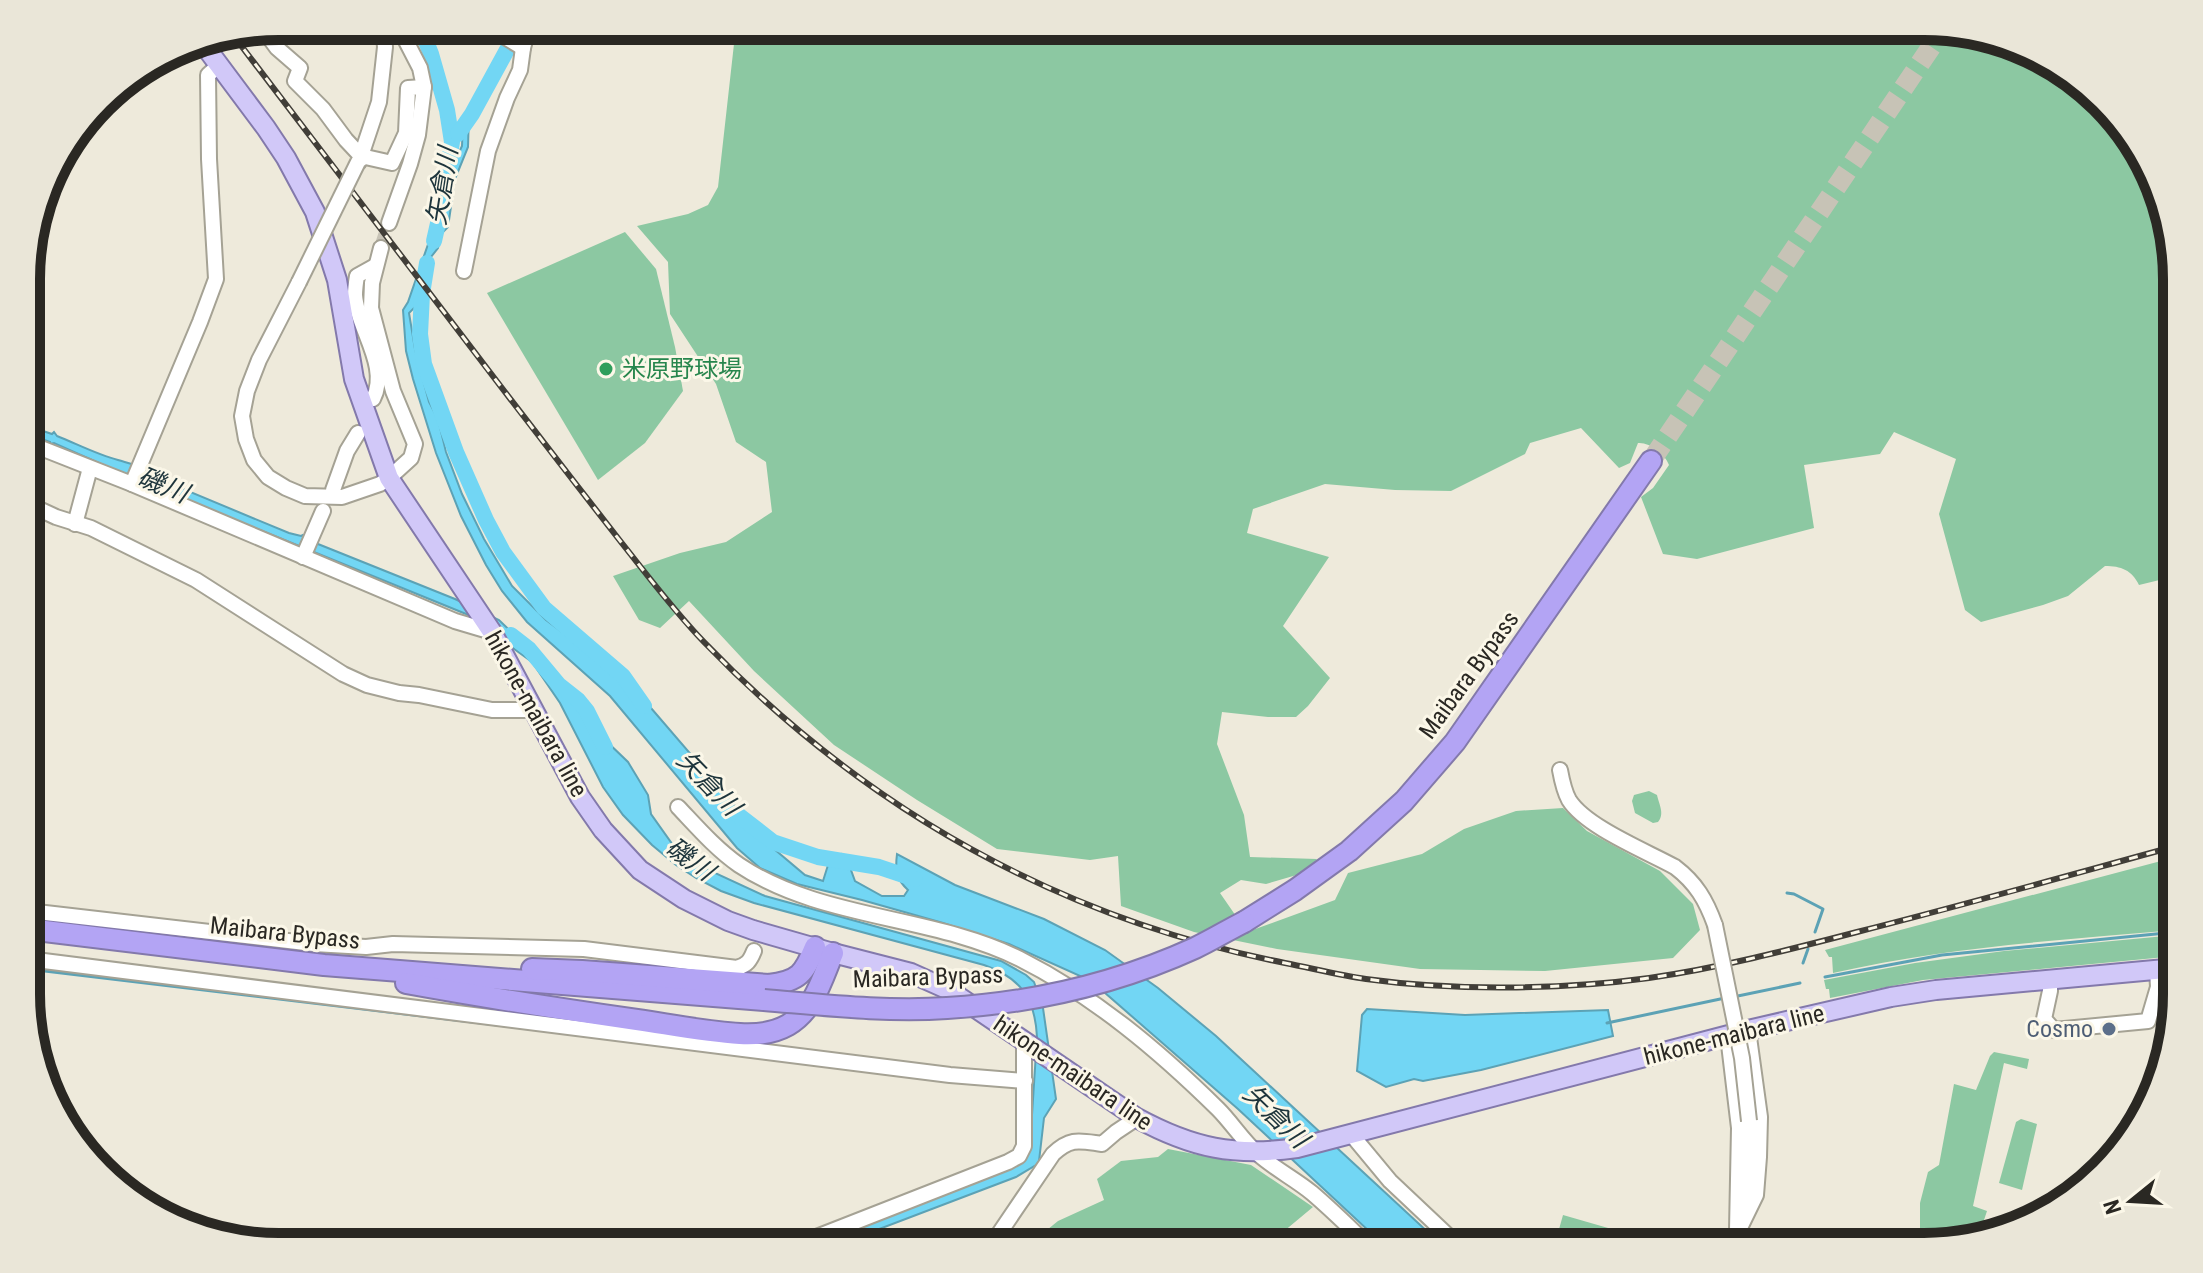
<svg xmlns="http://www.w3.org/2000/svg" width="2203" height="1273" font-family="'Roboto Condensed','Noto Sans JP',sans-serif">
  <rect width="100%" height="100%" fill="#eeeadb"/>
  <!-- green -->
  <g fill="#8cc8a2">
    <path d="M 736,26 L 1925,26 L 2051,60 L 2143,152 L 2176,262 L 2176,576 L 2139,585 C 2132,570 2121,566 2105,566 L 2068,596 L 2043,605 L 1981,622 L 1965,610 L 1939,514 L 1956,459 L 1894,432 L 1880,454 L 1804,465 L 1814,528 L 1697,559 L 1663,554 L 1641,497 L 1653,488 L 1669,465 C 1665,454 1650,442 1638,443 L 1630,463 L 1619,468 L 1581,428 L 1530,443 L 1525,454 L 1451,491 L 1395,490 L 1325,484 L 1253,509 L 1247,533 L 1329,557 L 1283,626 L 1330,678 L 1308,706 L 1296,717 L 1268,717 L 1222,712 L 1217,744 L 1244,815 L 1250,857 L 1317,859 L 1307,872 L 1266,884 L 1241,880 L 1220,893 L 1247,932 L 1335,900 L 1348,873 L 1422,854 L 1464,829 L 1516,811 L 1563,808 L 1587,831 L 1660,871 L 1693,904 L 1700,930 L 1673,958 L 1545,971 L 1420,969 L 1277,949 L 1194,932 L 1121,906 L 1118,856 L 1090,860 L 997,849 L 917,800 L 834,745 L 754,671 L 689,601 L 660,628 L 639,620 L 613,576 L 680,553 L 726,542 L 772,512 L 766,462 L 736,442 L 716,384 L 670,314 L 668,262 L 637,226 L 688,214 L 708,205 L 718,187 Z"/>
    <path d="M 625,232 L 656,269 L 675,347 L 683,391 L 645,443 L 598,480 L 487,293 Z"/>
    <path d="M 1649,791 L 1657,795 C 1659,804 1665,814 1658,822 L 1653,823 L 1635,813 L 1632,801 L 1634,795 Z"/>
    <path d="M 2176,857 L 2176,930 C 2062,940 1946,947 1833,973 L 1832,957 L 1829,957 L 1825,950 Z"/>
    <path d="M 2176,935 L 2176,956 L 1923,980 L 1830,998 L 1829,989 L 1826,989 L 1824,980 L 1915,963 L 2004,951 Z"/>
    <path d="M 1994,1052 L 2029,1059 L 2027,1069 L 2004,1063 L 1973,1206 L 1987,1211 L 1979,1235 L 1940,1246 L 1920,1246 L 1920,1203 L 1928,1172 L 1939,1165 L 1954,1084 L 1976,1090 L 1990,1056 Z"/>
    <path d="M 2021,1119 L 2037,1124 L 2022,1190 L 1999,1183 L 2016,1122 Z"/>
    <path d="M 1168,1149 L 1251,1165 L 1313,1207 L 1283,1232 L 1292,1247 L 1026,1247 L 1058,1221 L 1104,1200 L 1097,1179 L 1121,1161 L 1158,1157 Z"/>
    <path d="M 1563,1215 L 1674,1247 L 1554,1247 Z"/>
  </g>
  <!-- water -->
  <g fill="#72d6f4" stroke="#5ca2b5" stroke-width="2">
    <path d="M 469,114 L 468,147 L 455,179 L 448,227 L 441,234 L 438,248 L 431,257 L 418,304 L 409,313 L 415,349 L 429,402 L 438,419 L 446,452 L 462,494 L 484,539 L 512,586 L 546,620 L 613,670 L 651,708 L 767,843 L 805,875 L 823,881 L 828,865 L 842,854 L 852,859 L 851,870 L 855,881 L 882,896 L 904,896 L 908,890 C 896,879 895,870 897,854 L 955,885 L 1044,919 L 1105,950 L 1158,988 L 1216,1036 L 1444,1247 L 1386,1247 L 1238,1109 L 1104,992 L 1098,984 L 1009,944 L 943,923 L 862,900 L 797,884 L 760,868 L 737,848 L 610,696 L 527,622 L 502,591 L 486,565 L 461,516 L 436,453 L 413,379 L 406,351 L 403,310 L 408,302 L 433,230 L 441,219 L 448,176 L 462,146 L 463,118 Z"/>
    <path d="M 28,426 L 52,434 L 54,432 L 57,436 C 77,444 98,455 118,460 C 135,465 147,467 159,479 L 289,533 L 301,536 L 303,535 L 318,544 L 455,599 L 499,620 L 552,671 L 601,736 L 628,762 L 648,795 L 651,814 L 673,845 L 689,861 L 765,896 L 1001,961 L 1026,975 L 1034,982 L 1043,1008 L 1056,1099 L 1044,1118 L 1039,1161 L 1036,1165 L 1016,1177 L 832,1247 L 806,1247 L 1030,1146 L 1037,1037 C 1035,998 1021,978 984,965 L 754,903 L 721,891 L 696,878 L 676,865 L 652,845 L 623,815 L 603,787 L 560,703 L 532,662 L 466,614 L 137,480 L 54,443 L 50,444 L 50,442 L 28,434 Z"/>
    <path d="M 1367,1009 L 1465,1015 L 1608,1010 L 1613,1036 L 1481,1070 L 1423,1081 L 1414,1079 L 1386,1087 L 1357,1071 L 1362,1015 Z"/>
  </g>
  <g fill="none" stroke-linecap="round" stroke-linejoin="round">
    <!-- stream -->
    <g stroke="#5ca2b5" stroke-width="3">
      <path d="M 1787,893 L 1794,894 L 1823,909 L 1815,932"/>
      <path d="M 1803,963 L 1808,949"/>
      <path d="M 28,969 L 539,1030"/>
      <path d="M 1825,977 L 1942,955 L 2176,932"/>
      <path d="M 1733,997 L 1800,983"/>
      <path d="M 1607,1023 L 1725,998"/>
    </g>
    <!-- river -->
    <g stroke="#72d6f4" stroke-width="16">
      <path d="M 420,26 L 431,54 L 447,110 L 452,142 L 441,210 L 434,241"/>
      <path d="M 458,134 L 472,114 L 520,26"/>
      <path d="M 427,263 L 422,294 L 420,334 L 424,364 L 456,452 L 486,520 L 503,552 L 544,608 L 623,676 L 644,706"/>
      <path d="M 511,635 L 529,649 L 559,685 L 578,700 L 587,711 L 605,747"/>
      <path d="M 737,814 L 773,842 L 818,857 L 879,867 L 915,879"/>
    </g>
    <!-- minor-tunnel -->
    <path stroke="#c7c3b6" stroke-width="14" stroke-dasharray="14 7" stroke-linecap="butt" d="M 381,248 L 389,223"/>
    <!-- highway-tunnel -->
    <path stroke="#c7c3b6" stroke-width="20" stroke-dasharray="20 10" stroke-linecap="butt" d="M 1651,461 L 1942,31"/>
    <defs>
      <g id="minor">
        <path d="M 487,26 L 523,48"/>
        <path d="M 263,29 L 277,48 L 300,68 L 295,81 L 323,109 L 346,140 L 361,156 L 392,163 L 406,133 L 408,88 L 424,87"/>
        <path d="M 359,162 L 379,102 L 385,47 L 383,26"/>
        <path d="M 389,223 L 410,164 L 418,135 L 424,87 L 420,68 L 405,39 L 408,32 L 419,26"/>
        <path d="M 464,271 L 488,151 L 507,98 L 520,70 L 523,48 L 529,26"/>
        <path d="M 299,282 L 259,360 L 247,391 L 242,416 L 246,439 L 254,460 L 268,477 L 286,488 L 305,496 L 342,497 L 380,484 L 389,478 L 411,458 L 415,444 L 393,391 L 371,308 L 372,283 L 381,248"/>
        <path d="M 373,399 C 390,366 357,329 355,295 C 355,289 356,282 357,276 L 375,266"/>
        <path d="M 28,443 L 132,484 L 455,621 L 492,632"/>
        <path d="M 132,484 L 200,322 L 216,279 L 209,159 L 208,75 L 219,65"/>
        <path d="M 333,490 L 347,451 L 358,433"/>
        <path d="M 28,504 L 56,517 L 91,528 L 196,580 L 343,674 L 367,685 L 399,693 L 419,695 L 492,710 L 532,710"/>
        <path d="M 75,524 L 90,468"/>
        <path d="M 303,557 L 323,511"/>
        <path d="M 1560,770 C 1562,781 1564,791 1569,800 C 1586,827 1646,851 1675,867 C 1696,883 1706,900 1715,925"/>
        <path d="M 678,807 C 697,827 716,849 739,865 C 821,920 933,915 1020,959 C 1095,997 1158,1050 1218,1109 C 1232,1123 1243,1141 1258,1154 C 1275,1169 1295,1179 1312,1193 C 1332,1210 1351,1229 1370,1247"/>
        <path d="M 28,911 L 314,944 L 366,947 L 393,944 L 584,949 L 737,968 C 747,965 750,961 754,951"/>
        <path d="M 28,959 L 950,1075 L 1025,1081"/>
        <path d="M 2050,980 L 2050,991 L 2044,1019 L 2054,1030 L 2148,1021 L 2158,987 L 2157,970"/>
        <path d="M 1728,1036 L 1739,1128 L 1737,1230"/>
        <path d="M 1351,1134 L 1390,1181 L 1460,1247"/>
        <path d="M 1744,1199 L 1748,1162 L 1749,1121"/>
        <path d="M 1737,1234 L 1756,1195 L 1759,1157 L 1760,1117 L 1748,1030"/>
        <path d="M 791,1247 L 1008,1162 L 1019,1156 L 1024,1146 L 1024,1040"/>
        <path d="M 990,1247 L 1053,1154 C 1071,1137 1080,1141 1102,1144 L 1116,1132 L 1137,1118"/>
      </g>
      <path id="major" d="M 201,41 L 266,128 L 286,158 L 315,212 L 337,280 L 354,379 L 389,478 L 492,632 L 580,797 L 603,830 L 640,870 L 684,899 L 728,921 L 753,930 L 833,953 L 911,973 L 949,990 L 1137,1118 C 1192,1148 1235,1157 1297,1148 L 1748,1030 L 1891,997 L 1936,990 L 2176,968"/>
      <g id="highway">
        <path d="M 1244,922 L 1295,890 L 1349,851 L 1404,801 L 1455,742 L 1651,461"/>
        <path d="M 28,929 L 324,965 L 764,1000"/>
        <path d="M 532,969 L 582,971 L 769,985 C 799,981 804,974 815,947"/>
        <path d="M 406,983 C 483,997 560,1009 637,1020 C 671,1025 706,1032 740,1034 C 757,1035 774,1033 788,1025 C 814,1010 822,979 833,953"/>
      </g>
    </defs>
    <!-- minor casing -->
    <use href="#minor" stroke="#a5a294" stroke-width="18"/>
    <!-- major casing -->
    <use href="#major" stroke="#8379ab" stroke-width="22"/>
    <!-- highway casing -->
    <use href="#highway" stroke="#8379ab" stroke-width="24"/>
    <!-- minor -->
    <use href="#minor" stroke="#fff" stroke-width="14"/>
    <!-- major -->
    <use href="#major" stroke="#d1c8f8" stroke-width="18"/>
    <!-- highway -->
    <use href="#highway" stroke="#b3a4f4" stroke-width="20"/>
    <defs>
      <path id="rail" d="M 233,35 C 324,154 414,273 505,392 C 544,443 582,492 621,542 C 648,576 674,611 704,642 C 864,808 1058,918 1285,963 C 1311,968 1339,975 1366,979 C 1453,991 1561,990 1649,978 C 1719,968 1788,950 1857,932 C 1964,905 2070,875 2176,846"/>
    </defs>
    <!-- rail casing -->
    <use href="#rail" stroke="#413e38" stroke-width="6"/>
    <!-- rail -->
    <use href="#rail" stroke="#fbf7e8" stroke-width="3" stroke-dasharray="9" stroke-linecap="butt"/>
    <defs>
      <g id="minor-bridge">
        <path d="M 299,282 L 358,162"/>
        <path d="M 1715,925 L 1742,1058 L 1749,1121"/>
      </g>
      <path id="highway-bridge" d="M 764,1000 C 825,1005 886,1012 947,1008 C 1032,1003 1118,983 1195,948 C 1212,940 1228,930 1244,922"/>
    </defs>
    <!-- minor-bridge casing -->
    <use href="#minor-bridge" stroke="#a5a294" stroke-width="18" stroke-linecap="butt"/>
    <!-- highway-bridge casing -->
    <use href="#highway-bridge" stroke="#8379ab" stroke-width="24" stroke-linecap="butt"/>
    <!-- minor-bridge -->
    <use href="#minor-bridge" stroke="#fff" stroke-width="14"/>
    <!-- highway-bridge -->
    <use href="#highway-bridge" stroke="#b3a4f4" stroke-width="20"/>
  </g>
  <!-- markers -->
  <circle fill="#2e9e5b" stroke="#fbf7e8" stroke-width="3" cx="606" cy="369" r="8"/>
  <circle fill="#5c6f8a" stroke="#fbf7e8" stroke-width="3" cx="2109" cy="1029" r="8"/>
  <g text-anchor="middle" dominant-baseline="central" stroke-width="6" stroke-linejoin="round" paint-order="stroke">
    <!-- leisure labels -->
    <g font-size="24" fill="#27864d" stroke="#fbf7e8" text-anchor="start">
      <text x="622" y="369">米原野球場</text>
    </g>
    <!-- street labels -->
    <g font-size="24" fill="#2a2823" stroke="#fbf7e8">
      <text transform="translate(1469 675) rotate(-54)">Maibara Bypass</text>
      <text transform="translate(536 714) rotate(61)">hikone-maibara line</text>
      <text transform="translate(285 933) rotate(6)">Maibara Bypass</text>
      <text transform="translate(928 977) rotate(-2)">Maibara Bypass</text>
      <text transform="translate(1734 1035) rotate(-14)">hikone-maibara line</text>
      <text transform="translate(1073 1073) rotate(34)">hikone-maibara line</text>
    </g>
    <!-- service labels -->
    <g font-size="24" fill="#4e5e75" stroke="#fbf7e8" text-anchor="end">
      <text x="2093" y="1029">Cosmo</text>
    </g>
    <!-- water labels -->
    <g font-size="26" font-style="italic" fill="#1e353c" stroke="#fbf7e8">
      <text transform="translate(442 186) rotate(-81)">矢倉川</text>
      <text transform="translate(163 485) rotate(22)">磯川</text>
      <text transform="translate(709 783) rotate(46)">矢倉川</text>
      <text transform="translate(690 859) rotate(36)">磯川</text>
      <text transform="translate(1276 1116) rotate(44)">矢倉川</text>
    </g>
  </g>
  <!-- crop -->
  <path d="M0 0H2203V1273H0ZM279 40H1924A239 239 0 0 1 2163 279V994A239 239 0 0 1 1924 1233H279A239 239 0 0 1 40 994V279A239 239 0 0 1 279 40Z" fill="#eae6d8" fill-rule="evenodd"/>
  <path fill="none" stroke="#2a2823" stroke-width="10" d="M279 40H1924A239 239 0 0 1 2163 279V994A239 239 0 0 1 1924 1233H279A239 239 0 0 1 40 994V279A239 239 0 0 1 279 40Z"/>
  <!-- north arrow -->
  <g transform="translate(2131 1201) rotate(252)" stroke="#fbf7e8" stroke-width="6" paint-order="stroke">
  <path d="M0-6L14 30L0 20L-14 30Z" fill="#2a2823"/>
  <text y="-12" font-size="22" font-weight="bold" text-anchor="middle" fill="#2a2823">N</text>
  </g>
</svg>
